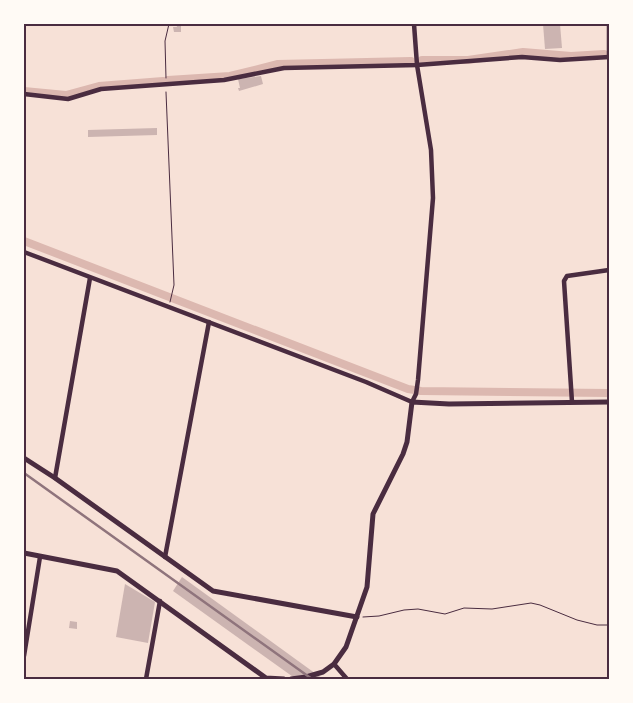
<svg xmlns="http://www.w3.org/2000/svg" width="633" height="703" font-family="Inter,sans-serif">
  <rect width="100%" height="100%" fill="#f7e1d7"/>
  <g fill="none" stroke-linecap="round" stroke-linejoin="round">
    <!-- canal -->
    <g stroke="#dcb8b0" stroke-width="8">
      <path d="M 422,60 L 468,60 L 523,52 L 571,56 L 604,54"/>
      <path d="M 168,80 L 230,76 L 278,64 L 411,61"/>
      <path d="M 24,91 L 66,95 L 99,86 L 163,81"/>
      <path d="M 24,241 L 408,389 L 421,391 L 609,393"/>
    </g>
  </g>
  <!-- building -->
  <g fill="#ccb4b1">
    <path d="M 176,24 L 181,24 L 181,32 L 174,32 L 173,27 L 177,27 Z"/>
    <path d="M 543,24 L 560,24 L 562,48 L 545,49 Z"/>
    <path d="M 261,76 L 263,84 L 239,91 L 238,88 L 240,88 L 238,79 Z"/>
    <path d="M 157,128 L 157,135 L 88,137 L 88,130 Z"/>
    <path d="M 182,577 L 323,679 L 296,679 L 173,591 Z"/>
    <path d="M 125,584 L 155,602 L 148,643 L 116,637 Z"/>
    <path d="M 70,621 L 77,622 L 77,629 L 69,628 Z"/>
  </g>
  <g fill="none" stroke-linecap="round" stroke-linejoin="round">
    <!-- path -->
    <g stroke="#4a2c40" stroke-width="1">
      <path d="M 166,78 L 165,41 L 169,24"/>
      <path d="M 166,92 L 174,285 L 170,302"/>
      <path d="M 363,617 L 379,616 L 404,610 L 418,609 L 445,614 L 464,608 L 492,609 L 531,603 L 540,605 L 577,620 L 597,625 L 609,625"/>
    </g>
    <!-- minor -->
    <g stroke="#4a2c40" stroke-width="4.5">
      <path d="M 609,57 L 609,24"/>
      <path d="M 24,94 L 68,99 L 101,89 L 224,80 L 284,68 L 417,65 L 522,57 L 560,60 L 609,57"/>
      <path d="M 24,252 L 366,382 L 412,402 L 416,394 L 418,380 L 433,198 L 431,150 L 417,65 L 414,24"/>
      <path d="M 572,402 L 564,281 L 567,276 L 609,270"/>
      <path d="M 55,478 L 90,278"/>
      <path d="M 165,557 L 209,322"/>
      <path d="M 24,656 L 40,557"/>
      <path d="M 334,664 L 347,679"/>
      <path d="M 146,679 L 160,601"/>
    </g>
    <!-- tertiary -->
    <g stroke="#4a2c40" stroke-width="5">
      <path d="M 24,458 L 55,478 L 213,591 L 357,617"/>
      <path d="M 24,553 L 117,571 L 266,678 L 284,679"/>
      <path d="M 291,679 L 306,677 L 323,672 L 334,664 L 346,647 L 367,587 L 373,514 L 403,454 L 407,442 L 412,402 L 449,404 L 609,402"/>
    </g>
    <!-- rail -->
    <path stroke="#8f747c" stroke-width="2.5" d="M 24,473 L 312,679"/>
  </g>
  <!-- border -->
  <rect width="633" height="703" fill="none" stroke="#fffaf5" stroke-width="50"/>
  <rect x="25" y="25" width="583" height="653" fill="none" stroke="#4a2c40" stroke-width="2"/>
</svg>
